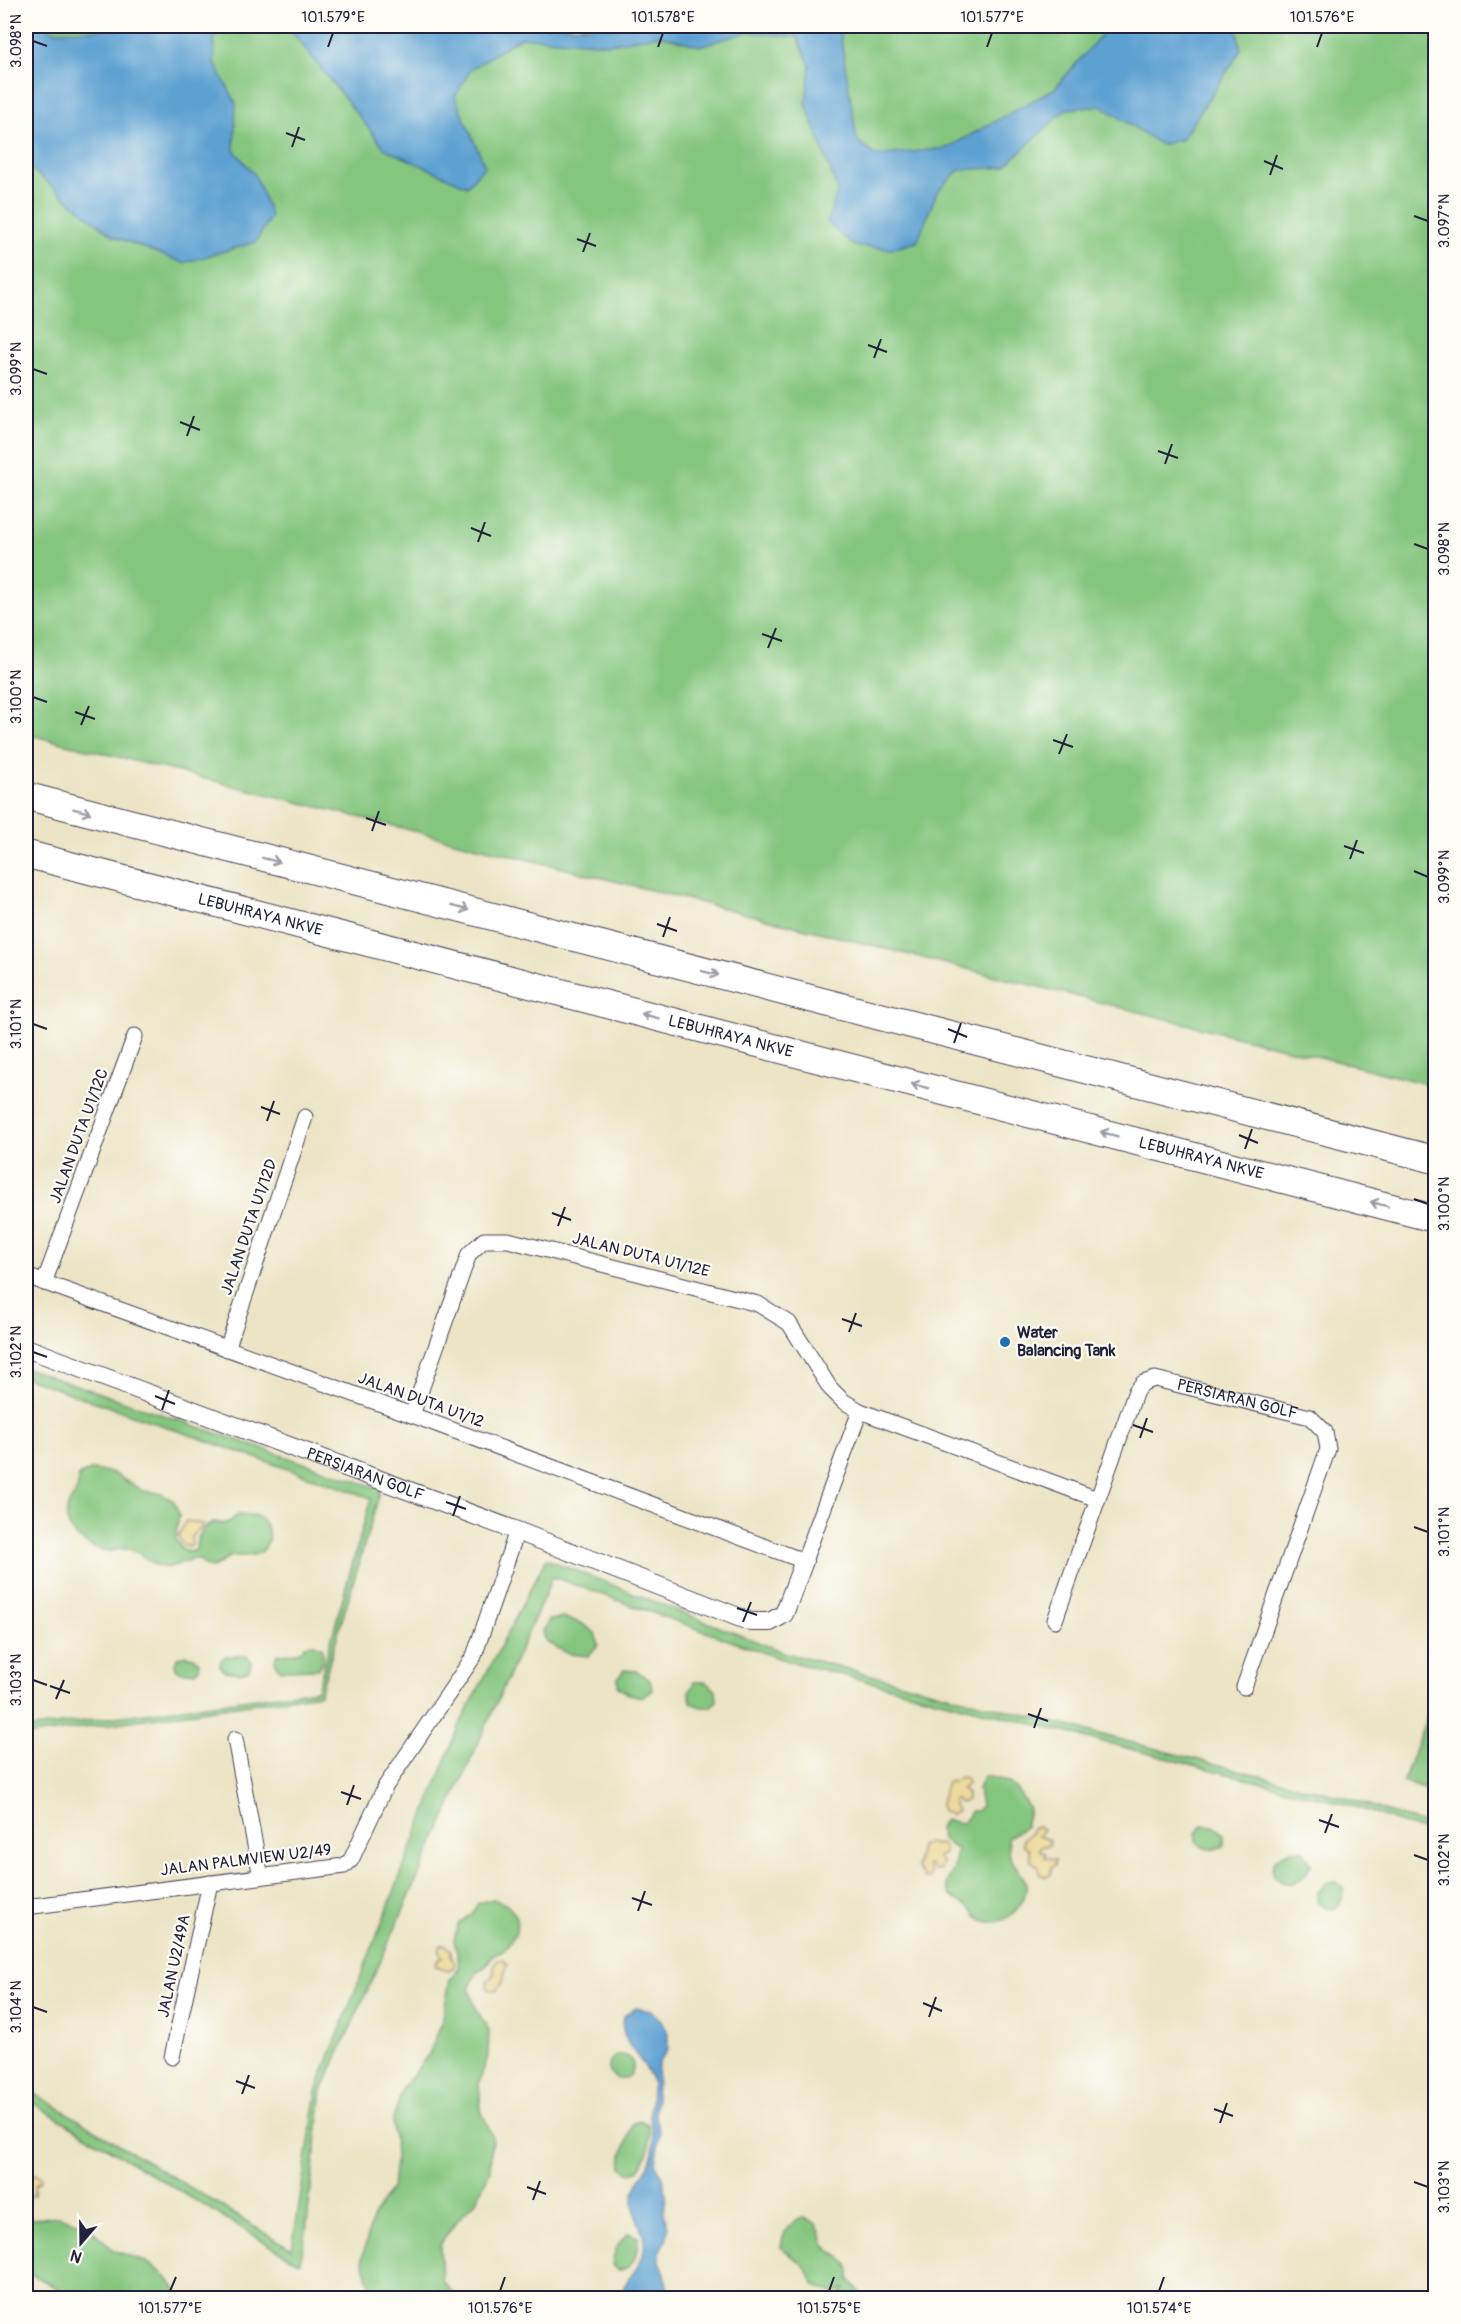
<svg xmlns="http://www.w3.org/2000/svg" width="1461" height="2324" font-family="Pangolin,sans-serif">
  <rect width="100%" height="100%" fill="#fdfcf7"/>
  <filter id="ink" filterUnits="userSpaceOnUse"><feTurbulence type="fractalNoise" baseFrequency=".0167" numOctaves="2"/><feDisplacementMap in="SourceGraphic" scale="12" xChannelSelector="R" yChannelSelector="G"/><feConvolveMatrix kernelMatrix="1 2 1 2 8 2 1 2 1" color-interpolation-filters="sRGB"/></filter>
  <filter id="wash" filterUnits="userSpaceOnUse"><feTurbulence type="fractalNoise" baseFrequency=".008" numOctaves="4" result="noise"/><feDisplacementMap in="SourceGraphic" scale="24" xChannelSelector="R" yChannelSelector="G"/><feGaussianBlur stdDeviation="1.35" result="paint"/><feColorMatrix in="noise" values="0 0 0 0 0 0 0 0 0 0 0 0 0 0 0 0 0 1.4 0 .05"/><feComposite in="paint" operator="in"/></filter>
  <g filter="url(#wash)">
    <rect width="100%" height="100%" fill="#ece4c5"/>
    <!-- green -->
    <g fill="#85c67f" stroke="#54745d" stroke-width="1.5">
      <path d="M 26,26 L 1435,26 L 1435,1086 L 26,734 Z"/>
      <path d="M 26,1368 L 381,1489 L 320,1694 L 26,1736 L 26,1729 L 317,1690 L 371,1498 L 26,1378 Z"/>
      <path d="M 90,1470 L 111,1472 L 143,1491 L 160,1493 L 174,1501 L 179,1515 L 175,1539 L 181,1548 L 190,1552 L 196,1550 C 196,1537 203,1527 214,1522 C 225,1525 229,1524 237,1515 C 244,1515 254,1513 260,1518 C 270,1525 272,1544 262,1551 C 253,1558 240,1555 229,1557 C 218,1564 212,1576 199,1559 C 186,1558 180,1566 168,1567 C 152,1569 142,1550 127,1549 C 121,1548 115,1551 109,1551 C 87,1549 60,1530 68,1506 C 69,1501 73,1498 75,1494 C 78,1489 78,1482 79,1476 Z"/>
      <path d="M 546,1559 L 786,1653 L 1354,1800 L 1435,1828 L 1435,1835 L 1360,1808 L 784,1660 L 553,1577 L 322,2091 L 306,2232 L 300,2263 L 26,2099 L 26,2088 L 292,2249 L 318,2085 L 460,1724 Z"/>
      <path d="M 563,1618 L 581,1623 L 595,1633 L 598,1645 L 588,1656 L 569,1654 L 546,1642 L 543,1631 L 549,1620 Z"/>
      <path d="M 314,1644 L 322,1647 C 324,1655 324,1663 318,1669 L 281,1670 L 276,1665 L 275,1659 L 278,1654 C 290,1652 298,1657 305,1645 Z"/>
      <path d="M 185,1655 L 194,1657 L 199,1662 L 199,1668 L 195,1672 L 182,1672 L 176,1669 L 175,1664 L 177,1658 Z"/>
      <path d="M 226,1656 L 247,1656 L 252,1662 L 248,1671 L 240,1673 L 225,1671 L 220,1666 L 221,1660 Z"/>
      <path d="M 624,1670 L 637,1671 L 650,1680 L 652,1690 L 642,1697 L 629,1694 L 618,1687 L 618,1678 Z"/>
      <path d="M 694,1682 L 705,1682 L 716,1690 L 717,1701 L 710,1707 L 701,1707 L 691,1702 L 689,1692 Z"/>
      <path d="M 1435,1694 L 1435,1793 L 1403,1782 Z"/>
      <path d="M 984,1776 C 1011,1780 1016,1785 1029,1809 L 1025,1827 L 1008,1837 C 1009,1843 1008,1851 1010,1856 C 1014,1867 1027,1876 1026,1889 C 1024,1910 999,1931 979,1918 C 975,1916 973,1911 969,1908 C 956,1898 950,1902 946,1883 L 954,1869 L 957,1849 L 943,1841 L 939,1828 L 945,1820 L 962,1823 L 972,1811 L 977,1811 L 981,1806 L 978,1789 Z"/>
      <path d="M 1203,1825 L 1214,1826 L 1224,1834 L 1224,1846 C 1212,1851 1206,1851 1196,1842 L 1196,1833 Z"/>
      <path d="M 1291,1850 L 1304,1851 L 1311,1864 C 1303,1883 1291,1890 1273,1877 C 1270,1861 1277,1856 1291,1850 Z"/>
      <path d="M 1337,1882 L 1345,1889 L 1341,1902 L 1335,1909 L 1325,1908 L 1317,1902 L 1318,1892 L 1327,1883 Z"/>
      <path d="M 493,1899 L 508,1905 L 517,1917 L 516,1933 L 506,1948 L 493,1956 L 485,1967 L 477,1972 L 469,1989 L 477,2011 L 489,2030 L 488,2056 L 479,2083 L 481,2110 L 492,2136 L 490,2171 L 476,2201 L 455,2223 L 440,2245 L 442,2280 L 457,2298 L 374,2298 L 362,2258 L 373,2216 L 392,2187 L 396,2153 L 392,2122 L 403,2087 L 429,2054 L 442,2022 L 450,1980 L 460,1966 L 454,1940 L 458,1924 L 472,1914 L 478,1903 Z"/>
      <circle cx="621" cy="2067" r="12"/>
      <path d="M 639,2120 L 648,2124 C 651,2146 650,2153 638,2171 L 630,2173 L 622,2167 C 619,2153 630,2140 632,2124 Z"/>
      <path d="M 59,2216 L 87,2225 L 113,2250 L 148,2263 L 167,2277 L 182,2298 L 75,2298 L 26,2271 L 26,2217 L 31,2219 Z"/>
      <path d="M 804,2218 L 816,2223 C 820,2230 822,2239 826,2246 C 837,2260 853,2258 850,2280 L 865,2298 L 838,2298 L 845,2288 L 834,2293 L 814,2285 C 811,2280 809,2272 805,2267 C 799,2258 788,2256 781,2247 C 783,2232 789,2221 804,2218 Z"/>
      <path d="M 628,2233 L 638,2237 C 638,2252 635,2269 618,2270 L 612,2265 C 614,2251 618,2243 628,2233 Z"/>
    </g>
    <!-- sand -->
    <g fill="#eeda9e" stroke="#887e6c" stroke-width="1.5">
      <path d="M 186,1521 L 202,1524 L 202,1528 L 196,1531 L 191,1537 L 192,1544 L 190,1547 L 183,1545 L 178,1536 Z"/>
      <path d="M 960,1777 L 966,1778 L 968,1784 L 961,1789 L 967,1794 L 967,1800 L 960,1803 L 955,1799 L 952,1802 L 957,1811 L 951,1815 L 943,1812 L 940,1806 C 944,1798 943,1791 947,1782 L 954,1781 Z"/>
      <path d="M 1039,1827 L 1043,1829 L 1038,1836 L 1050,1840 L 1049,1845 L 1040,1847 L 1040,1851 L 1045,1853 L 1045,1858 L 1056,1859 L 1055,1865 L 1051,1867 L 1051,1874 L 1047,1877 L 1040,1875 L 1038,1866 L 1031,1861 L 1029,1849 L 1023,1845 L 1023,1839 L 1030,1834 L 1033,1828 Z"/>
      <path d="M 927,1842 L 934,1845 L 940,1844 L 944,1848 L 944,1854 L 938,1857 L 942,1862 L 940,1869 L 934,1870 L 930,1865 L 927,1866 L 931,1873 L 930,1878 L 925,1879 L 917,1867 L 920,1846 Z"/>
      <path d="M 441,1945 L 446,1945 L 451,1950 L 451,1956 L 455,1963 L 453,1968 L 448,1970 L 436,1966 L 437,1961 L 443,1957 L 439,1952 Z"/>
      <path d="M 503,1959 L 507,1965 L 502,1983 L 496,1991 L 488,1989 L 487,1982 L 494,1974 L 494,1965 L 498,1960 Z"/>
      <path d="M 37,2174 L 41,2179 L 40,2182 L 35,2184 L 34,2195 L 28,2196 L 29,2201 L 26,2204 L 26,2177 Z"/>
    </g>
    <!-- water -->
    <g fill="#5da1d2" stroke="#406286" stroke-width="1.5">
      <path d="M 26,26 L 44,26 L 55,31 L 133,29 L 141,26 L 215,26 L 214,62 L 236,103 L 234,150 L 255,175 L 271,216 L 256,242 L 183,263 L 113,236 L 26,165 Z"/>
      <path d="M 287,26 L 839,26 L 857,140 L 876,156 L 947,148 L 1054,89 L 1109,26 L 1236,26 L 1241,50 L 1182,139 L 1161,145 L 1102,106 L 1066,109 L 1004,167 L 959,170 L 937,192 L 917,242 L 891,249 L 854,246 L 827,222 L 838,191 L 806,104 L 810,65 L 797,37 L 748,32 L 700,46 L 660,35 L 609,44 L 521,37 L 471,69 L 455,97 L 485,166 L 467,186 L 385,149 Z"/>
      <path d="M 636,2008 L 651,2011 L 661,2019 L 668,2033 L 668,2049 L 658,2064 L 655,2117 L 660,2133 L 655,2163 L 663,2177 L 666,2194 L 664,2213 L 668,2227 L 666,2241 L 660,2251 L 660,2261 L 665,2273 L 667,2287 L 662,2298 L 619,2298 C 623,2281 638,2272 643,2255 C 649,2236 634,2220 633,2201 C 633,2184 646,2174 651,2159 C 657,2143 650,2129 650,2114 C 650,2105 652,2096 652,2086 C 650,2063 626,2051 623,2029 C 622,2025 624,2020 624,2016 Z"/>
    </g>
  </g>
  <g filter="url(#ink)">
    <g fill="none" stroke-linecap="round" stroke-linejoin="round">
      <defs>
        <g id="minor">
          <path d="M 26,1276 L 412,1415 L 804,1561 L 860,1411"/>
          <path d="M 44,1283 L 135,1036"/>
          <path d="M 227,1349 L 305,1117"/>
          <path d="M 412,1415 L 469,1254 L 484,1240 L 508,1240 L 758,1304 L 789,1323 L 830,1388 L 843,1401 L 860,1411 L 1097,1499"/>
          <path id="s1" d="M 1055,1620 L 1136,1391 L 1143,1383 L 1155,1379 L 1310,1417 L 1325,1432 L 1328,1449 L 1244,1687"/>
          <path d="M 235,1739 L 261,1877"/>
          <path d="M 26,1907 L 344,1866 L 351,1860 L 385,1787 L 474,1656 L 517,1531"/>
          <path d="M 172,2057 L 210,1883"/>
        </g>
        <g id="tertiary">
          <path id="s2" d="M 26,1348 L 517,1531 L 751,1622 L 770,1622 L 784,1614 L 804,1561"/>
        </g>
        <g id="motorway">
          <path d="M 26,796 L 1436,1160"/>
          <path id="s3" d="M 26,854 L 1436,1219"/>
        </g>
      </defs>
      <!-- minor casing -->
      <use href="#minor" stroke="#403f50" stroke-width="17"/>
      <!-- tertiary casing -->
      <use href="#tertiary" stroke="#403f50" stroke-width="20"/>
      <!-- motorway casing -->
      <use href="#motorway" stroke="#403f50" stroke-width="29"/>
      <!-- minor -->
      <use href="#minor" stroke="#fff" stroke-width="15"/>
      <!-- tertiary -->
      <use href="#tertiary" stroke="#fff" stroke-width="18"/>
      <!-- motorway -->
      <use href="#motorway" stroke="#fff" stroke-width="27"/>
    </g>
    <!-- one-way arrows -->
    <defs><path id="oneway-shaft" d="M-6 0H5M1.5-3L5.5 0L1.5 3" fill="none" stroke-width="1.6" stroke-linecap="round" stroke-linejoin="round" transform="scale(1.5)"/></defs>
    <g stroke="#9c9ca7">
      <use href="#oneway-shaft" transform="translate(82 811) rotate(15)"/>
      <use href="#oneway-shaft" transform="translate(271 860) rotate(14)"/>
      <use href="#oneway-shaft" transform="translate(460 908) rotate(14)"/>
      <use href="#oneway-shaft" transform="translate(710 973) rotate(14)"/>
      <use href="#oneway-shaft" transform="translate(650 1016) rotate(-165)"/>
      <use href="#oneway-shaft" transform="translate(920 1086) rotate(-165)"/>
      <use href="#oneway-shaft" transform="translate(1109 1134) rotate(-165)"/>
      <use href="#oneway-shaft" transform="translate(1379 1204) rotate(-165)"/>
    </g>
  </g>
  <!-- ticks -->
  <path fill="none" stroke="#22223b" stroke-width="2" d="M 33,41 L 47,46M 328,47 L 333,33M 658,47 L 663,33M 987,47 L 992,33M 1317,47 L 1322,33M 286,133 L 305,140M 292,147 L 299,127M 1264,161 L 1283,169M 1270,175 L 1277,155M 1414,216 L 1428,221M 577,239 L 596,246M 583,252 L 590,233M 868,345 L 887,352M 874,358 L 881,339M 33,369 L 47,374M 180,422 L 200,430M 187,436 L 194,416M 1158,451 L 1178,458M 1165,464 L 1172,444M 471,528 L 491,536M 478,542 L 485,522M 1414,544 L 1428,549M 762,634 L 782,641M 768,648 L 776,628M 33,697 L 47,702M 75,712 L 95,719M 81,725 L 89,706M 1053,740 L 1073,747M 1059,754 L 1067,734M 366,818 L 386,825M 372,831 L 379,811M 1344,846 L 1364,853M 1350,859 L 1357,840M 1414,871 L 1428,877M 657,924 L 677,931M 663,937 L 670,917M 33,1024 L 47,1029M 948,1029 L 967,1037M 954,1043 L 961,1023M 261,1107 L 280,1114M 267,1121 L 274,1101M 1239,1135 L 1258,1143M 1245,1149 L 1252,1129M 1414,1199 L 1428,1204M 552,1213 L 571,1220M 558,1226 L 565,1207M 842,1319 L 862,1326M 849,1332 L 856,1313M 33,1352 L 47,1357M 155,1396 L 175,1404M 162,1410 L 169,1390M 1133,1425 L 1153,1432M 1140,1438 L 1147,1418M 446,1502 L 466,1509M 453,1516 L 460,1496M 1414,1527 L 1428,1532M 737,1608 L 757,1615M 743,1622 L 751,1602M 33,1680 L 47,1685M 50,1686 L 70,1693M 56,1699 L 64,1680M 1028,1714 L 1048,1721M 1034,1728 L 1041,1708M 341,1792 L 361,1799M 347,1805 L 354,1785M 1319,1820 L 1339,1827M 1325,1833 L 1332,1814M 1414,1855 L 1428,1860M 632,1898 L 652,1905M 638,1911 L 645,1891M 923,2003 L 942,2011M 33,2007 L 47,2012M 929,2017 L 936,1997M 236,2081 L 255,2088M 242,2094 L 249,2075M 1214,2109 L 1233,2116M 1220,2123 L 1227,2103M 1414,2182 L 1428,2187M 527,2187 L 546,2194M 533,2200 L 540,2181M 170,2291 L 176,2277M 500,2291 L 505,2277M 829,2291 L 834,2277M 1159,2291 L 1164,2277"/>
  <!-- markers -->
  <circle fill="#1f6fb2" stroke="#fdfcf7" stroke-width="2" cx="1005" cy="1342" r="6"/>
  <g text-anchor="middle" dominant-baseline="central" stroke-width="4.5" stroke-linejoin="round" paint-order="stroke">
    <!-- street labels -->
    <g font-size="16" fill="#22223b" stroke="#fdfcf7">
      <text stroke="none"><textPath href="#s3" startOffset="242">LEBUHRAYA NKVE</textPath></text>
      <text stroke="none"><textPath href="#s3" startOffset="728">LEBUHRAYA NKVE</textPath></text>
      <text transform="translate(79 1136) rotate(-70)">JALAN DUTA U1/12C</text>
      <text stroke="none"><textPath href="#s3" startOffset="1214">LEBUHRAYA NKVE</textPath></text>
      <text transform="translate(249 1227) rotate(-71)">JALAN DUTA U1/12D</text>
      <text transform="translate(641 1255) rotate(14)">JALAN DUTA U1/12E</text>
      <text stroke="none"><textPath href="#s1" startOffset="351">PERSIARAN GOLF</textPath></text>
      <text transform="translate(421 1400) rotate(20)">JALAN DUTA U1/12</text>
      <text stroke="none"><textPath href="#s2" startOffset="362">PERSIARAN GOLF</textPath></text>
      <text transform="translate(246 1860) rotate(-7)">JALAN PALMVIEW U2/49</text>
      <text transform="translate(174 1966) rotate(-78)">JALAN U2/49A</text>
    </g>
    <!-- poi labels -->
    <g font-size="16" font-weight="bold" fill="#22223b" stroke="#fdfcf7" text-anchor="start">
      <text x="1017" y="1333">Water<tspan x="1017" dy="18">Balancing Tank</tspan></text>
    </g>
  </g>
  <!-- margin -->
  <rect width="1461" height="2324" fill="none" stroke="#fdfcf7" stroke-width="66"/>
  <!-- north arrow -->
  <g transform="translate(81 2243) rotate(200)" stroke="#fdfcf7" stroke-width="4.5" paint-order="stroke">
  <path d="M0-4.5L10 22L0 15L-10 22Z" fill="#22223b"/>
  <text y="-9" font-size="16" font-weight="bold" text-anchor="middle" fill="#22223b">N</text>
  </g>
  <rect x="33" y="33" width="1395" height="2258" fill="none" stroke="#22223b" stroke-width="2"/>
  <g font-size="15" text-anchor="middle" fill="#22223b">
    <text x="333" y="22">101.579°E</text>
    <text x="663" y="22">101.578°E</text>
    <text x="992" y="22">101.577°E</text>
    <text x="1322" y="22">101.576°E</text>
    <text transform="translate(16 41) rotate(-90)" y="5">3.098°N</text>
    <text transform="translate(1444 221) rotate(-90)" y="5">3.097°N</text>
    <text transform="translate(16 369) rotate(-90)" y="5">3.099°N</text>
    <text transform="translate(1444 549) rotate(-90)" y="5">3.098°N</text>
    <text transform="translate(16 697) rotate(-90)" y="5">3.100°N</text>
    <text transform="translate(1444 877) rotate(-90)" y="5">3.099°N</text>
    <text transform="translate(16 1024) rotate(-90)" y="5">3.101°N</text>
    <text transform="translate(1444 1204) rotate(-90)" y="5">3.100°N</text>
    <text transform="translate(16 1352) rotate(-90)" y="5">3.102°N</text>
    <text transform="translate(1444 1532) rotate(-90)" y="5">3.101°N</text>
    <text transform="translate(16 1680) rotate(-90)" y="5">3.103°N</text>
    <text transform="translate(1444 1860) rotate(-90)" y="5">3.102°N</text>
    <text transform="translate(16 2007) rotate(-90)" y="5">3.104°N</text>
    <text transform="translate(1444 2187) rotate(-90)" y="5">3.103°N</text>
    <text x="170" y="2313">101.577°E</text>
    <text x="500" y="2313">101.576°E</text>
    <text x="829" y="2313">101.575°E</text>
    <text x="1159" y="2313">101.574°E</text>
  </g>
</svg>
